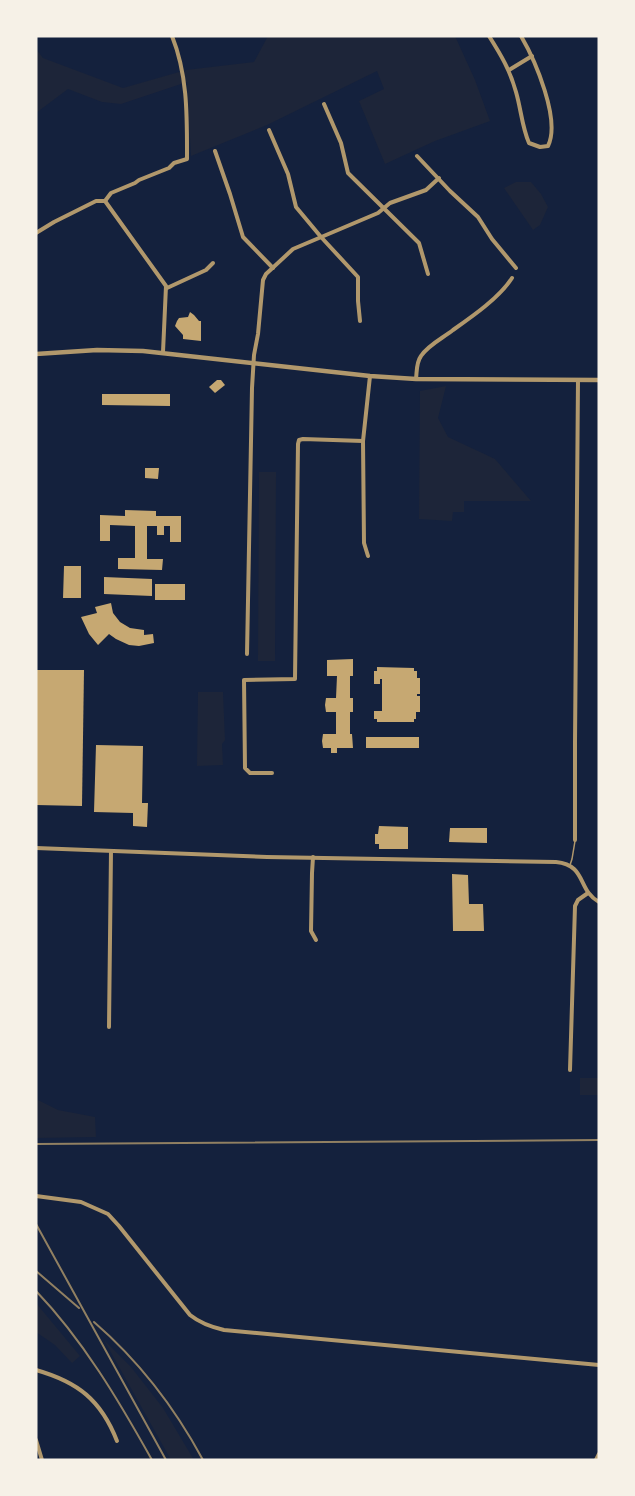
<svg xmlns="http://www.w3.org/2000/svg" width="635" height="1496" font-family="Spectral,serif">
  <rect width="100%" height="100%" fill="#14213d"/>
  <!-- green -->
  <g fill="#1d2539">
    <path d="M 268,36 L 455,36 L 475,80 L 490,121 L 435,141 L 385,164 L 359,101 L 384,89 L 377,71 L 267,125 L 191,156 L 187,82 L 121,104 L 102,102 L 68,89 L 36,113 L 36,49 L 43,58 L 123,88 L 186,70 L 254,62 Z"/>
    <path d="M 516,182 L 531,182 L 541,194 L 548,207 L 540,225 L 533,230 L 504,188 Z"/>
    <path d="M 446,386 L 438,418 L 448,437 L 495,459 L 531,501 L 464,501 L 464,512 L 453,512 L 452,521 L 419,519 L 420,391 Z"/>
    <path d="M 259,472 L 276,472 L 275,661 L 258,661 Z"/>
    <path d="M 198,692 L 223,692 L 225,740 L 222,744 L 223,765 L 197,766 Z"/>
    <rect x="580" y="1078" width="19" height="17"/>
    <path d="M 36,1099 L 58,1110 L 95,1117 L 96,1137 L 36,1138 Z"/>
    <path d="M 36,1303 L 80,1356 L 72,1363 L 55,1345 L 36,1332 Z"/>
    <path d="M 104,1340 L 131,1367 L 163,1408 L 194,1460 L 171,1460 Z"/>
  </g>
  <!-- building -->
  <g fill="#c6a872">
    <path d="M 190,312 L 194,315 L 199,321 L 201,321 L 201,341 L 183,339 L 183,335 L 175,326 L 177,321 L 179,318 L 188,317 Z"/>
    <path d="M 217,380 L 221,380 L 225,385 L 215,393 L 209,387 Z"/>
    <path d="M 102,394 L 170,394 L 170,406 L 102,405 Z"/>
    <path d="M 145,468 L 159,468 L 158,479 L 145,478 Z"/>
    <path d="M 125,510 L 156,511 L 156,516 L 181,516 L 181,542 L 170,542 L 170,526 L 164,526 L 164,535 L 157,535 L 157,526 L 147,526 L 147,559 L 163,559 L 162,570 L 118,569 L 118,558 L 135,558 L 135,526 L 110,525 L 110,541 L 100,541 L 100,515 L 125,516 Z"/>
    <path d="M 64,566 L 81,566 L 81,598 L 63,598 Z"/>
    <path d="M 104,577 L 152,579 L 152,596 L 104,594 Z"/>
    <rect x="155" y="584" width="30" height="16"/>
    <path d="M 111,603 L 113,613 L 120,622 L 130,628 L 144,630 L 144,635 L 153,634 L 154,643 L 139,646 L 129,645 L 116,639 L 109,634 L 98,645 L 89,634 L 81,617 L 97,613 L 95,607 Z"/>
    <path d="M 353,659 L 353,676 L 350,676 L 350,698 L 353,698 L 353,712 L 350,712 L 350,734 L 352,734 L 353,748 L 337,748 L 337,753 L 331,753 L 331,748 L 323,748 L 322,741 L 323,734 L 336,734 L 336,712 L 326,712 L 325,705 L 326,698 L 336,698 L 337,676 L 327,676 L 327,660 Z"/>
    <path d="M 377,667 L 414,668 L 414,671 L 417,671 L 417,678 L 420,678 L 420,694 L 417,694 L 417,696 L 420,696 L 420,712 L 416,712 L 416,719 L 414,719 L 414,722 L 377,722 L 377,719 L 374,719 L 374,711 L 382,711 L 382,679 L 380,679 L 380,684 L 374,684 L 374,671 L 377,671 Z"/>
    <path d="M 36,670 L 84,670 L 82,806 L 36,805 Z"/>
    <rect x="366" y="737" width="53" height="11"/>
    <path d="M 96,745 L 143,746 L 142,803 L 148,803 L 147,827 L 133,826 L 133,813 L 94,812 Z"/>
    <path d="M 379,826 L 408,827 L 408,849 L 379,849 L 379,844 L 375,844 L 375,834 L 378,834 Z"/>
    <path d="M 450,828 L 487,828 L 487,843 L 449,842 Z"/>
    <path d="M 452,874 L 468,875 L 469,904 L 483,904 L 484,931 L 453,931 Z"/>
  </g>
  <g fill="none" stroke-linecap="round" stroke-linejoin="round">
    <!-- service -->
    <path stroke="#b1986c" stroke-width="1.5" d="M 570,865 L 572,859 L 575,841"/>
    <!-- minor -->
    <g stroke="#b1986c" stroke-width="4">
      <path d="M 489,36 C 501,55 510,70 516,92 C 521,109 522,127 529,143 L 540,147 L 548,146 C 561,120 535,60 521,36"/>
      <path d="M 509,70 L 532,56"/>
      <path d="M 324,104 L 341,143 L 348,173 L 419,243 L 428,274"/>
      <path d="M 269,130 L 288,174 L 296,207 L 321,237 L 358,277 L 358,301 L 360,321"/>
      <path d="M 215,151 L 230,194 L 243,237 L 273,268"/>
      <path d="M 417,156 L 450,191 L 478,217 L 492,239 L 516,268"/>
      <path d="M 105,201 L 111,193 L 135,183 L 139,180 L 169,168 L 174,163 L 187,159 C 187,117 188,76 172,36"/>
      <path d="M 105,201 L 166,286 L 163,352"/>
      <path d="M 36,233 L 54,222 L 96,201 L 105,201"/>
      <path d="M 167,288 L 206,270 L 213,263"/>
      <path d="M 416,379 C 417,371 416,363 421,356 C 428,345 443,338 453,330 C 473,316 499,298 512,278"/>
      <path d="M 368,556 L 364,543 L 363,441 L 370,376"/>
      <path d="M 247,654 L 252,388 L 254,355 L 258,334 L 263,280 L 266,274 L 293,249 L 378,213 L 390,203 L 426,190 L 439,178"/>
      <path d="M 272,773 L 250,773 L 245,768 L 244,680 L 295,679 L 298,444 L 299,440 L 303,439 L 363,441"/>
      <path d="M 575,840 L 575,743 L 578,380"/>
      <path d="M 36,848 L 267,857 L 556,862 C 587,865 577,890 599,902"/>
      <path d="M 313,857 L 312,873 L 311,931 L 316,940"/>
      <path d="M 109,1027 L 111,851"/>
      <path d="M 570,1070 L 575,906 L 578,900 L 588,893"/>
      <path d="M 36,1196 L 81,1202 L 108,1214 L 119,1226 L 190,1315 C 200,1323 211,1327 224,1330 L 599,1365"/>
      <path d="M 36,1370 C 78,1382 101,1400 117,1441"/>
      <path d="M 36,1440 L 42,1460"/>
      <path d="M 596,1460 L 599,1454"/>
    </g>
    <!-- tertiary -->
    <path stroke="#b1986c" stroke-width="4.5" d="M 36,354 L 97,350 L 143,351 L 370,376 L 416,379 L 599,380"/>
    <!-- rail -->
    <g stroke="#918062" stroke-width="2">
      <path d="M 36,1144 L 599,1140"/>
      <path d="M 36,1224 L 166,1460"/>
      <path d="M 36,1271 L 79,1308"/>
      <path d="M 36,1291 C 83,1340 119,1401 152,1460"/>
      <path d="M 94,1322 C 139,1361 175,1408 203,1460"/>
    </g>
  </g>
  <!-- border -->
  <rect width="635" height="1496" fill="none" stroke="#f6f1e7" stroke-width="75"/>
</svg>
